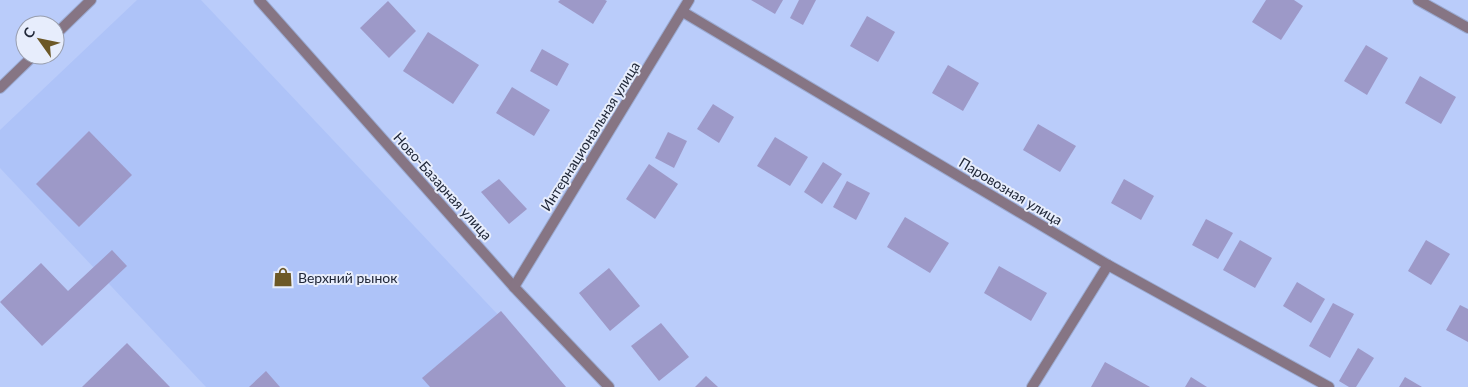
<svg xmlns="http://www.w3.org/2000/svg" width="1468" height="387" font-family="Lato,sans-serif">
  <rect width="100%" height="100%" fill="#baccfa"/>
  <!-- built -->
  <path fill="#aec3f8" d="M 137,0 L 201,0 L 566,387 L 206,387 L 0,168 L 0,130 Z"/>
  <!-- building -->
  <g fill="#9d99c8">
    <path d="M 560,0 L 605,0 L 607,1 L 593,24 L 558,2 Z"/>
    <path d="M 751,0 L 783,0 L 775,14 Z"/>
    <path d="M 799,0 L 816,0 L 803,25 L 790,18 Z"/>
    <path d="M 1266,0 L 1294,0 L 1303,6 L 1281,40 L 1252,22 Z"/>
    <path d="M 388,1 L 416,31 L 389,58 L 360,28 Z"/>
    <path d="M 867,16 L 895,32 L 878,62 L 850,46 Z"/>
    <path d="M 428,32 L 479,65 L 453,104 L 403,71 Z"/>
    <path d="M 1366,45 L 1388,58 L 1367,95 L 1344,81 Z"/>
    <path d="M 542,49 L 569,64 L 557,86 L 530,71 Z"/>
    <path d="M 948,65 L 979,83 L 963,111 L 932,93 Z"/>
    <path d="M 1420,76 L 1456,97 L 1441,124 L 1405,103 Z"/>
    <path d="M 512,87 L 550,110 L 534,136 L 496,113 Z"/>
    <path d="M 713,104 L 734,117 L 719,143 L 697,129 Z"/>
    <path d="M 1038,124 L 1076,146 L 1060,172 L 1023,150 Z"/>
    <path d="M 89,131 L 132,175 L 79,227 L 36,184 Z"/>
    <path d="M 668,132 L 687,141 L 674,168 L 655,158 Z"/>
    <path d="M 775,137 L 808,157 L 790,186 L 757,166 Z"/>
    <path d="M 823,162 L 842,174 L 822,204 L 804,192 Z"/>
    <path d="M 649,164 L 678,184 L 655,219 L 626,199 Z"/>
    <path d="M 499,179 L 527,209 L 509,224 L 481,192 Z"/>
    <path d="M 1124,179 L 1154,196 L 1141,220 L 1111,203 Z"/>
    <path d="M 847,181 L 870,193 L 856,220 L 833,207 Z"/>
    <path d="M 905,217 L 949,243 L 930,273 L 887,247 Z"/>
    <path d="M 1206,219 L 1233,233 L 1218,259 L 1192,245 Z"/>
    <path d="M 1240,240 L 1272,258 L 1255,288 L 1223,270 Z"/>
    <path d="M 1426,240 L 1450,254 L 1431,285 L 1408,271 Z"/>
    <path d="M 112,250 L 127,266 L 42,346 L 0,302 L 41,263 L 68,291 Z"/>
    <path d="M 999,266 L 1047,293 L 1031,321 L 984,293 Z"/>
    <path d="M 609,268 L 640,306 L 610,331 L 579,293 Z"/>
    <path d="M 1297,282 L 1325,299 L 1311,323 L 1283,306 Z"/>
    <path d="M 1333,303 L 1354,314 L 1330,358 L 1309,346 Z"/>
    <path d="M 1460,305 L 1468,309 L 1468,342 L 1446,330 Z"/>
    <path d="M 501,311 L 566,387 L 430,387 L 422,378 Z"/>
    <path d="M 661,323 L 689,357 L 659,381 L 631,346 Z"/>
    <path d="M 127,343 L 170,387 L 82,387 Z"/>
    <path d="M 1358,348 L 1374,358 L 1356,387 L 1349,387 L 1339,381 Z"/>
    <path d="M 1105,362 L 1150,387 L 1091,387 Z"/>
    <path d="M 266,371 L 280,387 L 249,387 Z"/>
    <path d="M 706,376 L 718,387 L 695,387 Z"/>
    <path d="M 1191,377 L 1207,387 L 1185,387 Z"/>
    <path d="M 1405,377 L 1422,387 L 1399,387 Z"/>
  </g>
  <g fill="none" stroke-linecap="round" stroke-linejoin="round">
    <defs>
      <g id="street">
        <path d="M 259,0 L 514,287 L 609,387"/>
        <path d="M 1418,0 L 1468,28"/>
        <path d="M 683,12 L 1108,265 L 1329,387"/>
        <path d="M 55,35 L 91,0"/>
        <path d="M 0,88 L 34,55"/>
        <path d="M 514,287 L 689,0"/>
        <path d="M 1032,387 L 1108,265"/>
      </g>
    </defs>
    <!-- street casing -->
    <use href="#street" stroke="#9babd3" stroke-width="12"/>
    <!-- street -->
    <use href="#street" stroke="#867584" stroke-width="10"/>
  </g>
  <!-- icons -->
  <defs>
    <symbol id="shop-bare" viewBox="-9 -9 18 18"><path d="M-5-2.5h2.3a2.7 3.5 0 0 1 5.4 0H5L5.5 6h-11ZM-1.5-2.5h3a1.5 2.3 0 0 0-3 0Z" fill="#6c5827" stroke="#e7edfc" stroke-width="2.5" paint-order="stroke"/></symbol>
  </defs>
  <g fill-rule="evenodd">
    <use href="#shop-bare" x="269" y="263" width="28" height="28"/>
  </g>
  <g text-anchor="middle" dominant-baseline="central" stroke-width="4" stroke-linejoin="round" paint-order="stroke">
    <!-- street labels -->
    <g font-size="14" fill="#212839" stroke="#e7edfc">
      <text transform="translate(590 136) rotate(-58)">Интернациональная улица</text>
      <text transform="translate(443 186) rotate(48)">Ново-Базарная улица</text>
      <text transform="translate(1011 191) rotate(31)">Паровозная улица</text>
    </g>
    <!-- poi labels -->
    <g font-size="14" fill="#212839" stroke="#e7edfc" text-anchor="start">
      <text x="298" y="277">Верхний рынок</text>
    </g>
  </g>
  <!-- north arrow -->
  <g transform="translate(40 40) rotate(303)"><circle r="24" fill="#e7edfc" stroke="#989eae"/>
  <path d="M0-4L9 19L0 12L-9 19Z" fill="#6c5827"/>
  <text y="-8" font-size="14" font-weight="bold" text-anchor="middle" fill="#212839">С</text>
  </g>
</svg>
